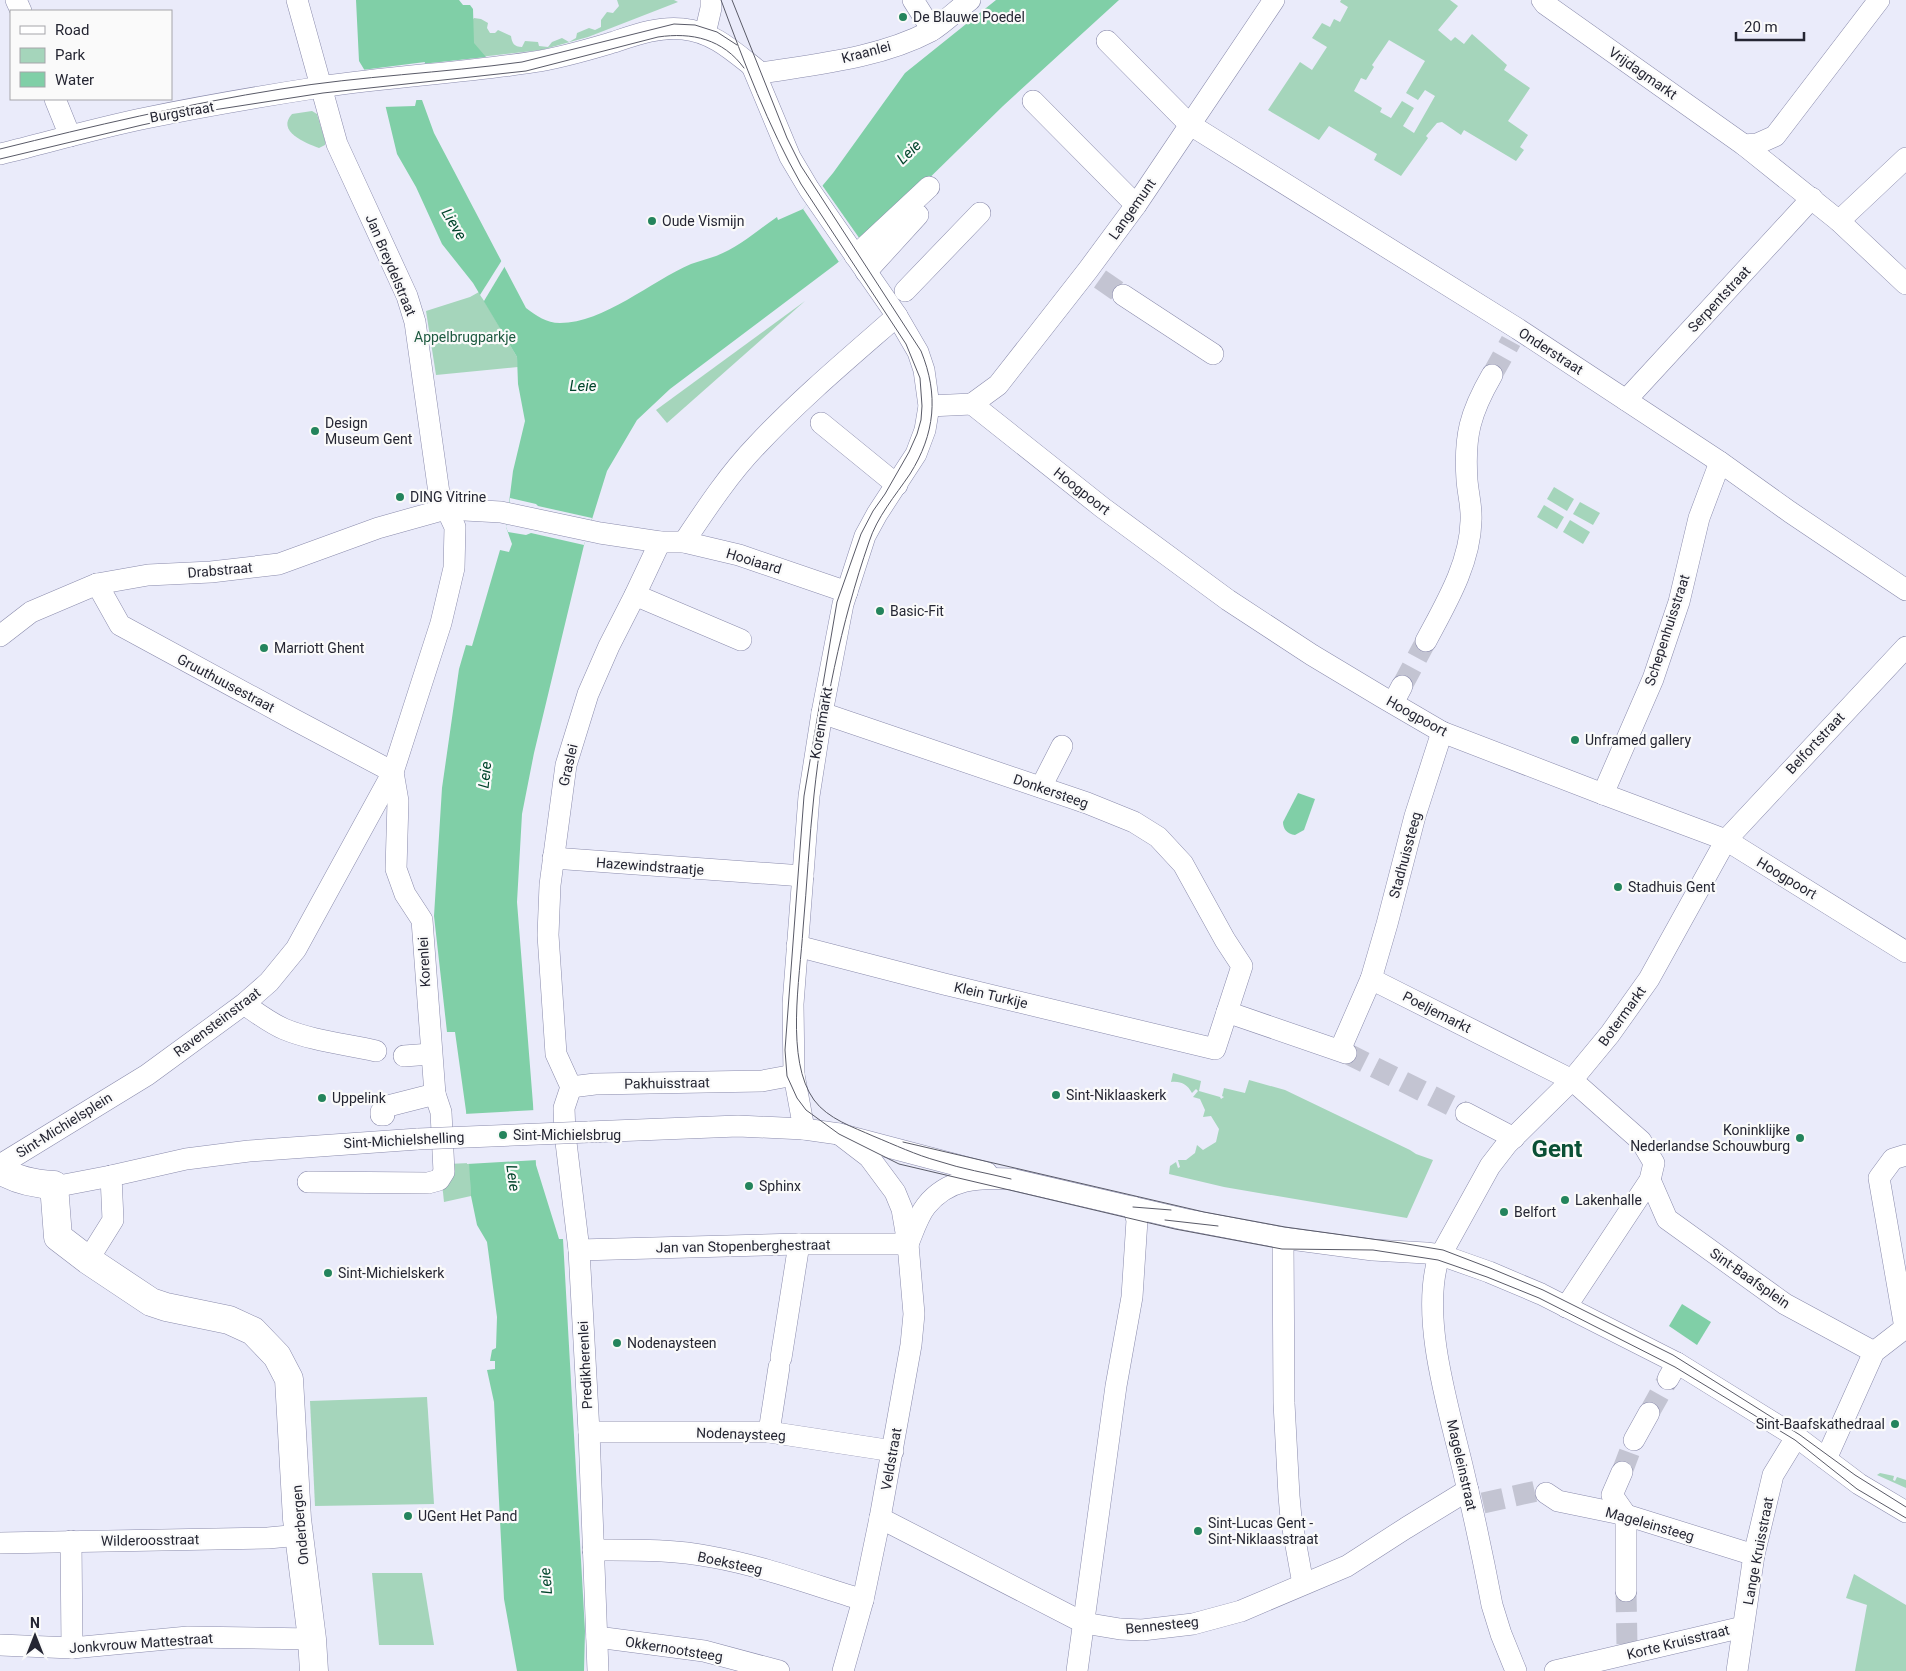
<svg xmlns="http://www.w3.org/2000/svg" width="1906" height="1671" font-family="Roboto,sans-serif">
  <rect width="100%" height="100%" fill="#eaebfa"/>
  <!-- green -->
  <g fill="#a5d5bb" fill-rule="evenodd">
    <path d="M 617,0 L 674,0 L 678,2 L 588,37 L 541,50 L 436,62 L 474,18 L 481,19 L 488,23 L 487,28 L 490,33 L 495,33 L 498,30 L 511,36 C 512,43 514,47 522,47 L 525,41 L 538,42 L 539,46 L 548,47 L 552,42 L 562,38 L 569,42 L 576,38 L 577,33 L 589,28 L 595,30 L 601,27 L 601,20 L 607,12 L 613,13 L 619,6 Z"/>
    <path d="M 1341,0 L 1450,0 L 1458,6 L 1438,30 L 1451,41 L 1455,37 L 1464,44 L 1472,34 L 1507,65 L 1504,70 L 1530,88 L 1508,121 L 1528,135 L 1520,147 L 1524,150 L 1516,161 L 1464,130 L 1461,135 L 1442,122 L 1437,123 L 1426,136 L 1428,138 L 1401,176 L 1374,160 L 1377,154 L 1329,126 L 1319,140 L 1268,110 L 1300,62 L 1312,70 L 1327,47 L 1312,38 L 1322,23 L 1330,27 L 1334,19 L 1340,22 L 1348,7 L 1340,2 ZM 1389,40 L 1425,61 L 1406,93 L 1418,100 L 1425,90 L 1435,96 L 1414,133 L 1403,126 L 1414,108 L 1402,101 L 1391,118 L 1380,112 L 1382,108 L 1354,91 L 1361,78 L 1366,80 L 1374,67 L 1372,65 Z"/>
    <path d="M 312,111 L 317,114 L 325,141 L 325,145 L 319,148 C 305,143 276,131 292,114 Z"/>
    <path d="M 479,292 L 517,357 L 518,367 L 436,375 L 426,311 L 470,297 Z"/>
    <path d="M 805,301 L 667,423 L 656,410 Z"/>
    <path d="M 1554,487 L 1574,499 L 1567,511 L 1547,499 Z"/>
    <path d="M 1580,502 L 1600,513 L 1593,525 L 1573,514 Z"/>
    <path d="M 1544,505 L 1564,517 L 1557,529 L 1537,517 Z"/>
    <path d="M 1570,520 L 1590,532 L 1583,544 L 1563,532 Z"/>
    <path d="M 1173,1073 L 1201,1081 L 1199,1091 L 1220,1097 L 1221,1099 L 1224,1097 L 1222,1096 L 1224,1088 L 1245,1093 L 1249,1080 L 1285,1090 L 1410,1150 L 1416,1154 L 1433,1160 L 1407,1218 L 1224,1187 L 1169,1174 L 1170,1166 L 1176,1162 L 1178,1168 L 1180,1167 L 1178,1160 L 1186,1160 L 1195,1153 L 1197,1145 L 1203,1150 L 1216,1142 L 1219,1129 L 1211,1116 L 1203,1117 L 1205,1110 L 1200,1099 L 1193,1097 L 1198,1091 L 1196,1089 L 1192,1093 C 1187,1084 1181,1081 1171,1082 Z"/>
    <path d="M 470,1163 L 471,1196 L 444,1202 L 442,1183 L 447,1164 Z"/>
    <path d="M 427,1397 L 434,1504 L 315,1506 L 310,1401 Z"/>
    <path d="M 1880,1473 L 1894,1476 L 1893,1480 L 1895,1481 L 1897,1477 L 1906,1480 L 1906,1488 L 1877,1475 Z"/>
    <path d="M 372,1573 L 422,1573 L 434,1645 L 379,1645 Z"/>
    <path d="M 1854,1574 L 1906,1605 L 1906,1671 L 1855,1671 L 1867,1605 L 1846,1598 Z"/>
  </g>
  <!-- water -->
  <g fill="#80cfa7">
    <path d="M 356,0 L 459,0 L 463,5 L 470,5 L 473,9 L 474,43 L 486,57 L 403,66 L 409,100 L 422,100 L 434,133 L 526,308 C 537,316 546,323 560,323 C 604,323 651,281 691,264 C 699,261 708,259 716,256 C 738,248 758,230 777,217 L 778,220 L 803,209 L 833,173 L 905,73 L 996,0 L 1119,0 L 1003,106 L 869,237 L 836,264 L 670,389 L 637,420 L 607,471 L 584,545 L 534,753 L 522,814 L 517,902 L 533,1104 L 536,1165 L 559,1239 L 563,1239 L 585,1631 L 584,1671 L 517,1671 L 504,1599 L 494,1402 L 487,1370 L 495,1369 L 495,1361 L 490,1361 L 492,1350 L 496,1348 L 497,1317 L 487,1242 L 477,1225 L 471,1196 L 466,1111 L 455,1032 L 447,1032 L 434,916 L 442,788 L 459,669 L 466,645 L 472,646 L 500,550 L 509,552 L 512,544 L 506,527 L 513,471 L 525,421 L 518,384 L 517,357 L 473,283 L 442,244 L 416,187 L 397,154 L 385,104 L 359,61 Z"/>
    <path d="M 1298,793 L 1315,799 L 1304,830 L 1295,835 C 1287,834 1283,829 1283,822 Z"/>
    <path d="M 1682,1304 L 1711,1322 L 1697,1345 L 1669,1326 Z"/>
  </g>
  <!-- pier -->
  <g fill="#eaebfa">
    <path d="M 425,62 L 424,66 L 410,87 L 411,97 L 417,97 L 415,106 L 383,107 L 362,70 Z"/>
    <path d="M 822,185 L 862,242 L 839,262 L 803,209 Z"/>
    <path d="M 502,260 L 505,266 L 484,301 L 480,295 Z"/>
    <path d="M 510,498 L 536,504 L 538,506 L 592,518 L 584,545 L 531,533 L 526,535 L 508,532 L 506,527 Z"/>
    <path d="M 536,1110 L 538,1160 L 467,1164 L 464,1114 Z"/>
  </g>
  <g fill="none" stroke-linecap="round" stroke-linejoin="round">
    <!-- street-tunnel -->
    <g stroke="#c3c4d2" stroke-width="21" stroke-dasharray="21 11" stroke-linecap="butt">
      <path d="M 1100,279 L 1123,295"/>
      <path d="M 1492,375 L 1511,341"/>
      <path d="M 1402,686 L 1426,641"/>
      <path d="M 1346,1053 L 1466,1113"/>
      <path d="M 1649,1413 L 1668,1379"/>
      <path d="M 1622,1472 L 1634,1440"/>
      <path d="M 1483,1503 L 1541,1490 L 1546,1493"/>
      <path d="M 1626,1591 L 1627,1646"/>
    </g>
    <defs>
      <g id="street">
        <path d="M 16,0 L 21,11"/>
        <path d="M 913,0 L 932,30"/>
        <path d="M 1542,0 L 1545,4 L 1744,145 L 1839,221 L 1906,284"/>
        <path d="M 705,34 L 711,8 L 711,0"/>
        <path d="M 1107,41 L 1189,124 L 1518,329 L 1720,462 L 1790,512 L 1906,590"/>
        <path d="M 752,66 L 790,157 L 809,189 L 897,316 L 918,352 L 924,370 L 929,406 L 925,430 L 916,454 L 877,514 L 865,536 L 843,604 L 822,713 L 809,796 L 793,1004 L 794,1075 L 804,1129"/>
        <path d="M 55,99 L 70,136"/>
        <path d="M 1033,101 L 1136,205"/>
        <path d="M 1744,145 L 1757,144 L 1775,136 L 1879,0"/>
        <path d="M 0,154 C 49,142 97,128 146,118 C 204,106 263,96 321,87 C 392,76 463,73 533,62 C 561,58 587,50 614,42 C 635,35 660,26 683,29 C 715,32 736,54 761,73 C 817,64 880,58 931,31 C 944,23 957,10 970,0"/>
        <path d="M 1839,221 L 1906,158"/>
        <path d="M 855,256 L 929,187"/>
        <path d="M 866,272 L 918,215"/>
        <path d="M 905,291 L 980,213"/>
        <path d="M 1123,295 L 1213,354"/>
        <path d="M 1626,400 L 1812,198"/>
        <path d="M 972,404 L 1103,508 L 1228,600 L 1312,655 L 1382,697 L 1442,732 L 1603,794 L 1726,840 L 1906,952"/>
        <path d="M 972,404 L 998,385 L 1088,270 L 1136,205 L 1274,0"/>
        <path d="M 929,406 L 972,404"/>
        <path d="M 821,423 L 897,485"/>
        <path d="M 684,542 C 706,509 729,474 757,445 C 800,399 849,358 897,316"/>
        <path d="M 97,584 L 120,625 L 293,719 L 393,772"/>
        <path d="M 635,595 L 741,640"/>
        <path d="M 0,636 L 31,612 L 97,584 L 148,575 L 211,572 L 279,564 L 378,528 L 446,509 L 501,512 L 600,533 L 660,542 L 684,542 L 739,555 L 847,592"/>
        <path d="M 1426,641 C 1445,605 1470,564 1471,521 C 1472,507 1468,494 1467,480 C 1464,436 1470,413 1492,375"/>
        <path d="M 1393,703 L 1402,686"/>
        <path d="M 1041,787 L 1062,746"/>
        <path d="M 1603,794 L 1653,679 L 1679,602 L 1699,518 L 1720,462"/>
        <path d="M 553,858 L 803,876"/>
        <path d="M 797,946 L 944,984 L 1215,1049 L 1242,966 L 1225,940 L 1183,864 L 1158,837 L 1134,822 L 1087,803 L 822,713"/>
        <path d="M 1371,979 L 1387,924 L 1415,816 L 1442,732"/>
        <path d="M 244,1004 C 257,1013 270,1023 284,1029 C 313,1041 346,1044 376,1051"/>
        <path d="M 1227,1012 L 1346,1053"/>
        <path d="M 1340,1050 L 1371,979 L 1572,1080 L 1641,1141 L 1654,1163 L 1650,1180 L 1566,1307"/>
        <path d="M 404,1056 L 431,1054"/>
        <path d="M 571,1087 L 595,1084 L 762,1081 L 794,1075"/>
        <path d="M 1466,1113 L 1514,1138"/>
        <path d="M 384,1115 L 381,1115 L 381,1112 L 388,1106 L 435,1094 L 422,920 L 405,894 L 396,869 L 398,801 L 393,772"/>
        <path d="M 588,1132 L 738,1126 L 804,1129 L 839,1134 L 987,1173"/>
        <path d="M 839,1134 L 869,1157 L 895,1192 L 902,1209 L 908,1244 L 914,1314 L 911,1345 L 880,1518 L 863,1600 L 843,1671"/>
        <path d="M 0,1165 L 147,1075 L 244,1004 L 269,982 L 296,949 L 393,772 L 441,623 L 454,568 L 455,527 L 439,493 L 415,322 L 407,296 L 337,144 L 297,0"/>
        <path d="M 1650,1180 L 1667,1219 L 1785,1304 L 1874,1352"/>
        <path d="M 308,1182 L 428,1183 L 439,1180 L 444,1172 L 441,1112 L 435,1094"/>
        <path d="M 54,1185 L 64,1185 L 111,1176 L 186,1159 L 249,1151 L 418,1139"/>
        <path d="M 1283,1238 L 1284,1403 L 1289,1496 L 1291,1518 L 1303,1584"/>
        <path d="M 908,1244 C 913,1232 918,1216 926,1206 C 948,1178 979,1177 1011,1179 L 1183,1219 L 1283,1238 L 1373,1250 L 1426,1253 L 1441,1255 L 1489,1272 L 1541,1294 L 1677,1363 L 1798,1438 L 1859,1484 L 1906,1512"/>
        <path d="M 579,1250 L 799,1244 L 908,1244"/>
        <path d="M 88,1260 L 113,1220 L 111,1176"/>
        <path d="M 1905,1328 L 1879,1178 L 1893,1159 L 1906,1155"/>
        <path d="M 781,1358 L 799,1244"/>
        <path d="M 1668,1379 L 1677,1363"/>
        <path d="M 589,1432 L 769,1432 L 893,1451"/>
        <path d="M 769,1432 L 779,1367"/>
        <path d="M 1634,1440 L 1649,1413"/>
        <path d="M 1826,1459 L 1874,1352 L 1905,1328"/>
        <path d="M 1622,1472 L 1612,1495 L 1626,1515 L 1626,1591"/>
        <path d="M 1546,1493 L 1558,1501 L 1626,1515 L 1754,1555"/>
        <path d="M 880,1518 L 1084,1623 L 1120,1629 L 1142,1630 L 1193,1624 L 1241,1611 L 1347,1566 L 1406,1528 L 1468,1490"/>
        <path d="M 71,1541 L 72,1648"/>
        <path d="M 0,1543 L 268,1538 L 300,1535"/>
        <path d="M 593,1550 C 632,1550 673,1549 712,1557 C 763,1566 813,1585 863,1600"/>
        <path d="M 597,1637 L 704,1651 L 779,1671"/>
        <path d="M 0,1645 L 72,1648 L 188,1637 L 312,1639"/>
        <path d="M 598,1671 L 589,1432 L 579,1250 L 565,1134 L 564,1108 L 571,1087 L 556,1054 L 548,935 L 550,885 L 566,765 L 588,694 L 609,646 L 635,595 L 660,542"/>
        <path d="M 1077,1671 L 1116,1386 L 1132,1297 L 1137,1220 L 1133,1207"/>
        <path d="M 1516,1671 L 1501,1634 L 1492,1605 C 1484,1563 1475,1520 1465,1478 C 1451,1415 1420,1323 1438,1260 L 1490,1166 L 1507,1144 L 1572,1080 L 1610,1034 L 1649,979 L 1726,840 L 1906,647"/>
        <path d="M 1555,1671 L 1743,1627"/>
        <path d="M 1737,1671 L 1754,1555 L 1773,1475 L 1792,1444 L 1798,1438"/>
      </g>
      <path id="secondary" d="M 0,1170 C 16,1180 35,1184 54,1185 L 58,1237 L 88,1260 L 151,1302 L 166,1307 L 229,1320 L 253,1331 L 277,1356 L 289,1379 L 297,1519 L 312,1639 L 314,1671"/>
    </defs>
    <!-- street casing -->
    <use href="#street" stroke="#8a8bac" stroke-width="22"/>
    <!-- secondary casing -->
    <use href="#secondary" stroke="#8a8bac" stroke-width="29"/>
    <!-- street -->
    <use href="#street" stroke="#fff" stroke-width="21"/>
    <!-- secondary -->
    <use href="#secondary" stroke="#fff" stroke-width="28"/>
    <!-- tram -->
    <g stroke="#595a67" stroke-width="1">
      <path d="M 721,0 C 744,62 768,126 801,184 L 906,344 L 920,378 L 922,406 L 921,420 L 917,434 L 909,452 L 885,494 L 873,511 L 861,534 L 837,602 L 804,796 L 785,1050 L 787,1076 L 797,1098 L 806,1110 L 839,1134 L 899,1164 L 1175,1229 L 1282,1249 L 1373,1250 L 1438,1260 L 1487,1277 L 1539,1298 L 1675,1367 L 1795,1440 L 1857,1489 L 1906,1518"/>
      <path d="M 732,0 L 787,138 L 801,166 L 921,351 C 939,395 935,434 910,474 C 895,496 877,517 869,542 C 841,623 823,711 814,795 C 809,840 807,885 803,929 C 800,978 785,1060 814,1100 C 828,1119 853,1127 873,1136 C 895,1145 916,1155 938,1161 C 962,1169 987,1173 1011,1179"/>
      <path d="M 0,149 C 93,126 186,104 281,89 C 361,76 442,73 522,62 L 674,24 L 695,25 L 717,32 L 737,45"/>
      <path d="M 0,159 L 142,125 L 207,111 L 323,93 L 526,71 L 658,37 C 692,32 723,39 744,68"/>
      <path d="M 903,1142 L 1204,1212 L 1285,1227 L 1401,1243 L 1443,1250 L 1490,1268 L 1543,1290 L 1673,1355 L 1800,1435 L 1855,1475 L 1906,1507"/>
      <path d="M 1133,1207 L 1171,1210"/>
      <path d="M 1165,1220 L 1218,1226"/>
    </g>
    <defs>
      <path id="street-bridge" d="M 418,1139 L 588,1132"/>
    </defs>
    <!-- street-bridge casing -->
    <use href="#street-bridge" stroke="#8a8bac" stroke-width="22" stroke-linecap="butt"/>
    <!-- street-bridge -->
    <use href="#street-bridge" stroke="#fff" stroke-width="21"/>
  </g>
  <!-- markers -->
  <g fill="#24845c" stroke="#fafafa" stroke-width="2">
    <circle cx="903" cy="17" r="5"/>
    <circle cx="652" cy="221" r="5"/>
    <circle cx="315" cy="431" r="5"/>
    <circle cx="400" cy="497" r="5"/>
    <circle cx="880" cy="611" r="5"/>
    <circle cx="264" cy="648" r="5"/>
    <circle cx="1575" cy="740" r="5"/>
    <circle cx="1618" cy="887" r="5"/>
    <circle cx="1056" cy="1095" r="5"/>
    <circle cx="322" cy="1098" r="5"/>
    <circle cx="503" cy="1135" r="5"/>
    <circle cx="1800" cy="1138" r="5"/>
    <circle cx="749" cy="1186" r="5"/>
    <circle cx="1565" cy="1200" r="5"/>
    <circle cx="1504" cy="1212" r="5"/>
    <circle cx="328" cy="1273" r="5"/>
    <circle cx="617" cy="1343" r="5"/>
    <circle cx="1895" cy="1424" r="5"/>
    <circle cx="408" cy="1516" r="5"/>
    <circle cx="1198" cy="1531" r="5"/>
  </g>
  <g text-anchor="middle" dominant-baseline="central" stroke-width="4.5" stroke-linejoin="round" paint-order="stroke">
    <!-- poi labels -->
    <g font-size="14" fill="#252633" stroke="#fafafa" text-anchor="start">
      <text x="913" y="17">De Blauwe Poedel</text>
      <text x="662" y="221">Oude Vismijn</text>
      <text x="325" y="423">Design<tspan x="325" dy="16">Museum Gent</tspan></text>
      <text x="410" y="497">DING Vitrine</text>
      <text x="890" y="611">Basic-Fit</text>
      <text x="274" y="648">Marriott Ghent</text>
      <text x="1585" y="740">Unframed gallery</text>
      <text x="1628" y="887">Stadhuis Gent</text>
      <text x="1066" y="1095">Sint-Niklaaskerk</text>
      <text x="332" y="1098">Uppelink</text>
      <text x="1790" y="1130" text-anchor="end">Koninklijke<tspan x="1790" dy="16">Nederlandse Schouwburg</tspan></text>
      <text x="513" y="1135">Sint-Michielsbrug</text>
      <text x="759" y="1186">Sphinx</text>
      <text x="1575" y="1200">Lakenhalle</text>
      <text x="1514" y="1212">Belfort</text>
      <text x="338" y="1273">Sint-Michielskerk</text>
      <text x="627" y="1343">Nodenaysteen</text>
      <text x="1885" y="1424" text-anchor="end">Sint-Baafskathedraal</text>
      <text x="418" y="1516">UGent Het Pand</text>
      <text x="1208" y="1523">Sint-Lucas Gent -<tspan x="1208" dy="16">Sint-Niklaasstraat</tspan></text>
    </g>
    <!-- street labels -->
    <g font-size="14" fill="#252633" stroke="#fafafa">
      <text transform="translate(866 52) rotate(-15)">Kraanlei</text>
      <text transform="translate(1643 73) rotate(35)">Vrijdagmarkt</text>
      <text transform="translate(182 112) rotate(-10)">Burgstraat</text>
      <text transform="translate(1132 209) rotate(-55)">Langemunt</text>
      <text transform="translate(391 265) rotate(67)">Jan Breydelstraat</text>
      <text transform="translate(1719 299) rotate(-47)">Serpentstraat</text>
      <text transform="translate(1551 351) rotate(33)">Onderstraat</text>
      <text transform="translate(1082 491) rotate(38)">Hoogpoort</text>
      <text transform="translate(754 561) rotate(17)">Hooiaard</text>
      <text transform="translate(220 570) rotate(-5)">Drabstraat</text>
      <text transform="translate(1667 630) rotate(-72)">Schepenhuisstraat</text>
      <text transform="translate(226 683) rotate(28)">Gruuthuusestraat</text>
      <text transform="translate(1417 716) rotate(29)">Hoogpoort</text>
      <text transform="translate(821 723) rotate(-80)">Korenmarkt</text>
      <text transform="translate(1815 743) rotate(-47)">Belfortstraat</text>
      <text transform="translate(568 765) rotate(-77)">Graslei</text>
      <text transform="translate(1051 791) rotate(19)">Donkersteeg</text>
      <text transform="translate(1405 855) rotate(-75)">Stadhuissteeg</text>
      <text transform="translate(650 866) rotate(4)">Hazewindstraatje</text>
      <text transform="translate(1787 878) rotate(31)">Hoogpoort</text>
      <text transform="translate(424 962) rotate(-93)">Korenlei</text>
      <text transform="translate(991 995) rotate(13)">Klein Turkije</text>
      <text transform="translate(1437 1012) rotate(27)">Poeljemarkt</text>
      <text transform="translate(1622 1016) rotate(-54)">Botermarkt</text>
      <text transform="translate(217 1022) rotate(-37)">Ravensteinstraat</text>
      <text transform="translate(667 1083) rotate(-1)">Pakhuisstraat</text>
      <text transform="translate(64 1125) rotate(-32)">Sint-Michielsplein</text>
      <text transform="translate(404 1140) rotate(-3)">Sint-Michielshelling</text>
      <text transform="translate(743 1246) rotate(-1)">Jan van Stopenberghestraat</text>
      <text transform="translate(1750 1278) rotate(35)">Sint-Baafsplein</text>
      <text transform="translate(585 1365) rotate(-93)">Predikherenlei</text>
      <text transform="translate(741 1434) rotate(2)">Nodenaysteeg</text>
      <text transform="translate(891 1459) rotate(-80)">Veldstraat</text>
      <text transform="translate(1462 1465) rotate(77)">Mageleinstraat</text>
      <text transform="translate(1650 1524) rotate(16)">Mageleinsteeg</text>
      <text transform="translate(300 1525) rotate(-95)">Onderbergen</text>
      <text transform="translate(150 1540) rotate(-1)">Wilderoosstraat</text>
      <text transform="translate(1758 1551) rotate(-79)">Lange Kruisstraat</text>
      <text transform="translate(730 1563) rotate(12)">Boeksteeg</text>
      <text transform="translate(1162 1625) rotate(-6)">Bennesteeg</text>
      <text transform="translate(1678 1642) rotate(-14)">Korte Kruisstraat</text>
      <text transform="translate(141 1643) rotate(-4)">Jonkvrouw Mattestraat</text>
      <text transform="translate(674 1649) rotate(9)">Okkernootsteeg</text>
    </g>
    <!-- park labels -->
    <g font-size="14" fill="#1e5a40" stroke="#fafafa">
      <text x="465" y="337">Appelbrugparkje</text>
    </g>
    <!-- water labels -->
    <g font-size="15" font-style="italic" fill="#00442b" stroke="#fafafa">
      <text transform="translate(909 152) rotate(-44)">Leie</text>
      <text transform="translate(454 224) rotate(59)">Lieve</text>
      <text x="583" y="386">Leie</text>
      <text transform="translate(485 775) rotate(-84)">Leie</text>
      <text transform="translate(513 1178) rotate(82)">Leie</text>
      <text transform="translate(546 1581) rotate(-94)">Leie</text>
    </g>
    <!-- town labels -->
    <g font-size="24" font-weight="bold" fill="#0a5035" stroke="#fafafa">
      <text x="1557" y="1149">Gent</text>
    </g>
  </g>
  <!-- legend -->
  <rect x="10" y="10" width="162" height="90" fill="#fafafa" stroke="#a5a5aa"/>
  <rect x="20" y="26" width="25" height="8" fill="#ffffff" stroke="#a5a5aa"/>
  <text x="55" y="35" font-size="15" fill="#252633">Road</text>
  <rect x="20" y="48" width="25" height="15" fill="#a5d5bb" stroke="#a5a5aa"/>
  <text x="55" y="60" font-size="15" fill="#252633">Park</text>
  <rect x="20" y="72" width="25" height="15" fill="#80cfa7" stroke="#a5a5aa"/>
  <text x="55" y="85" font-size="15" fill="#252633">Water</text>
  <!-- north arrow -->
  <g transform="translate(35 1636)" stroke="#fafafa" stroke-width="4" paint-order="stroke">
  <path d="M0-4L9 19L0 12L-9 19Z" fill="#252633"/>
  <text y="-8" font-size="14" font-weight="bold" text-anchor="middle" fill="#252633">N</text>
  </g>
  <!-- scale -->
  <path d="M1736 32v8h68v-8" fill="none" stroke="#252633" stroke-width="2.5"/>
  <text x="1744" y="32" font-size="15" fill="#252633" stroke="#fafafa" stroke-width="4" paint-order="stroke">20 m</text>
</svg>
